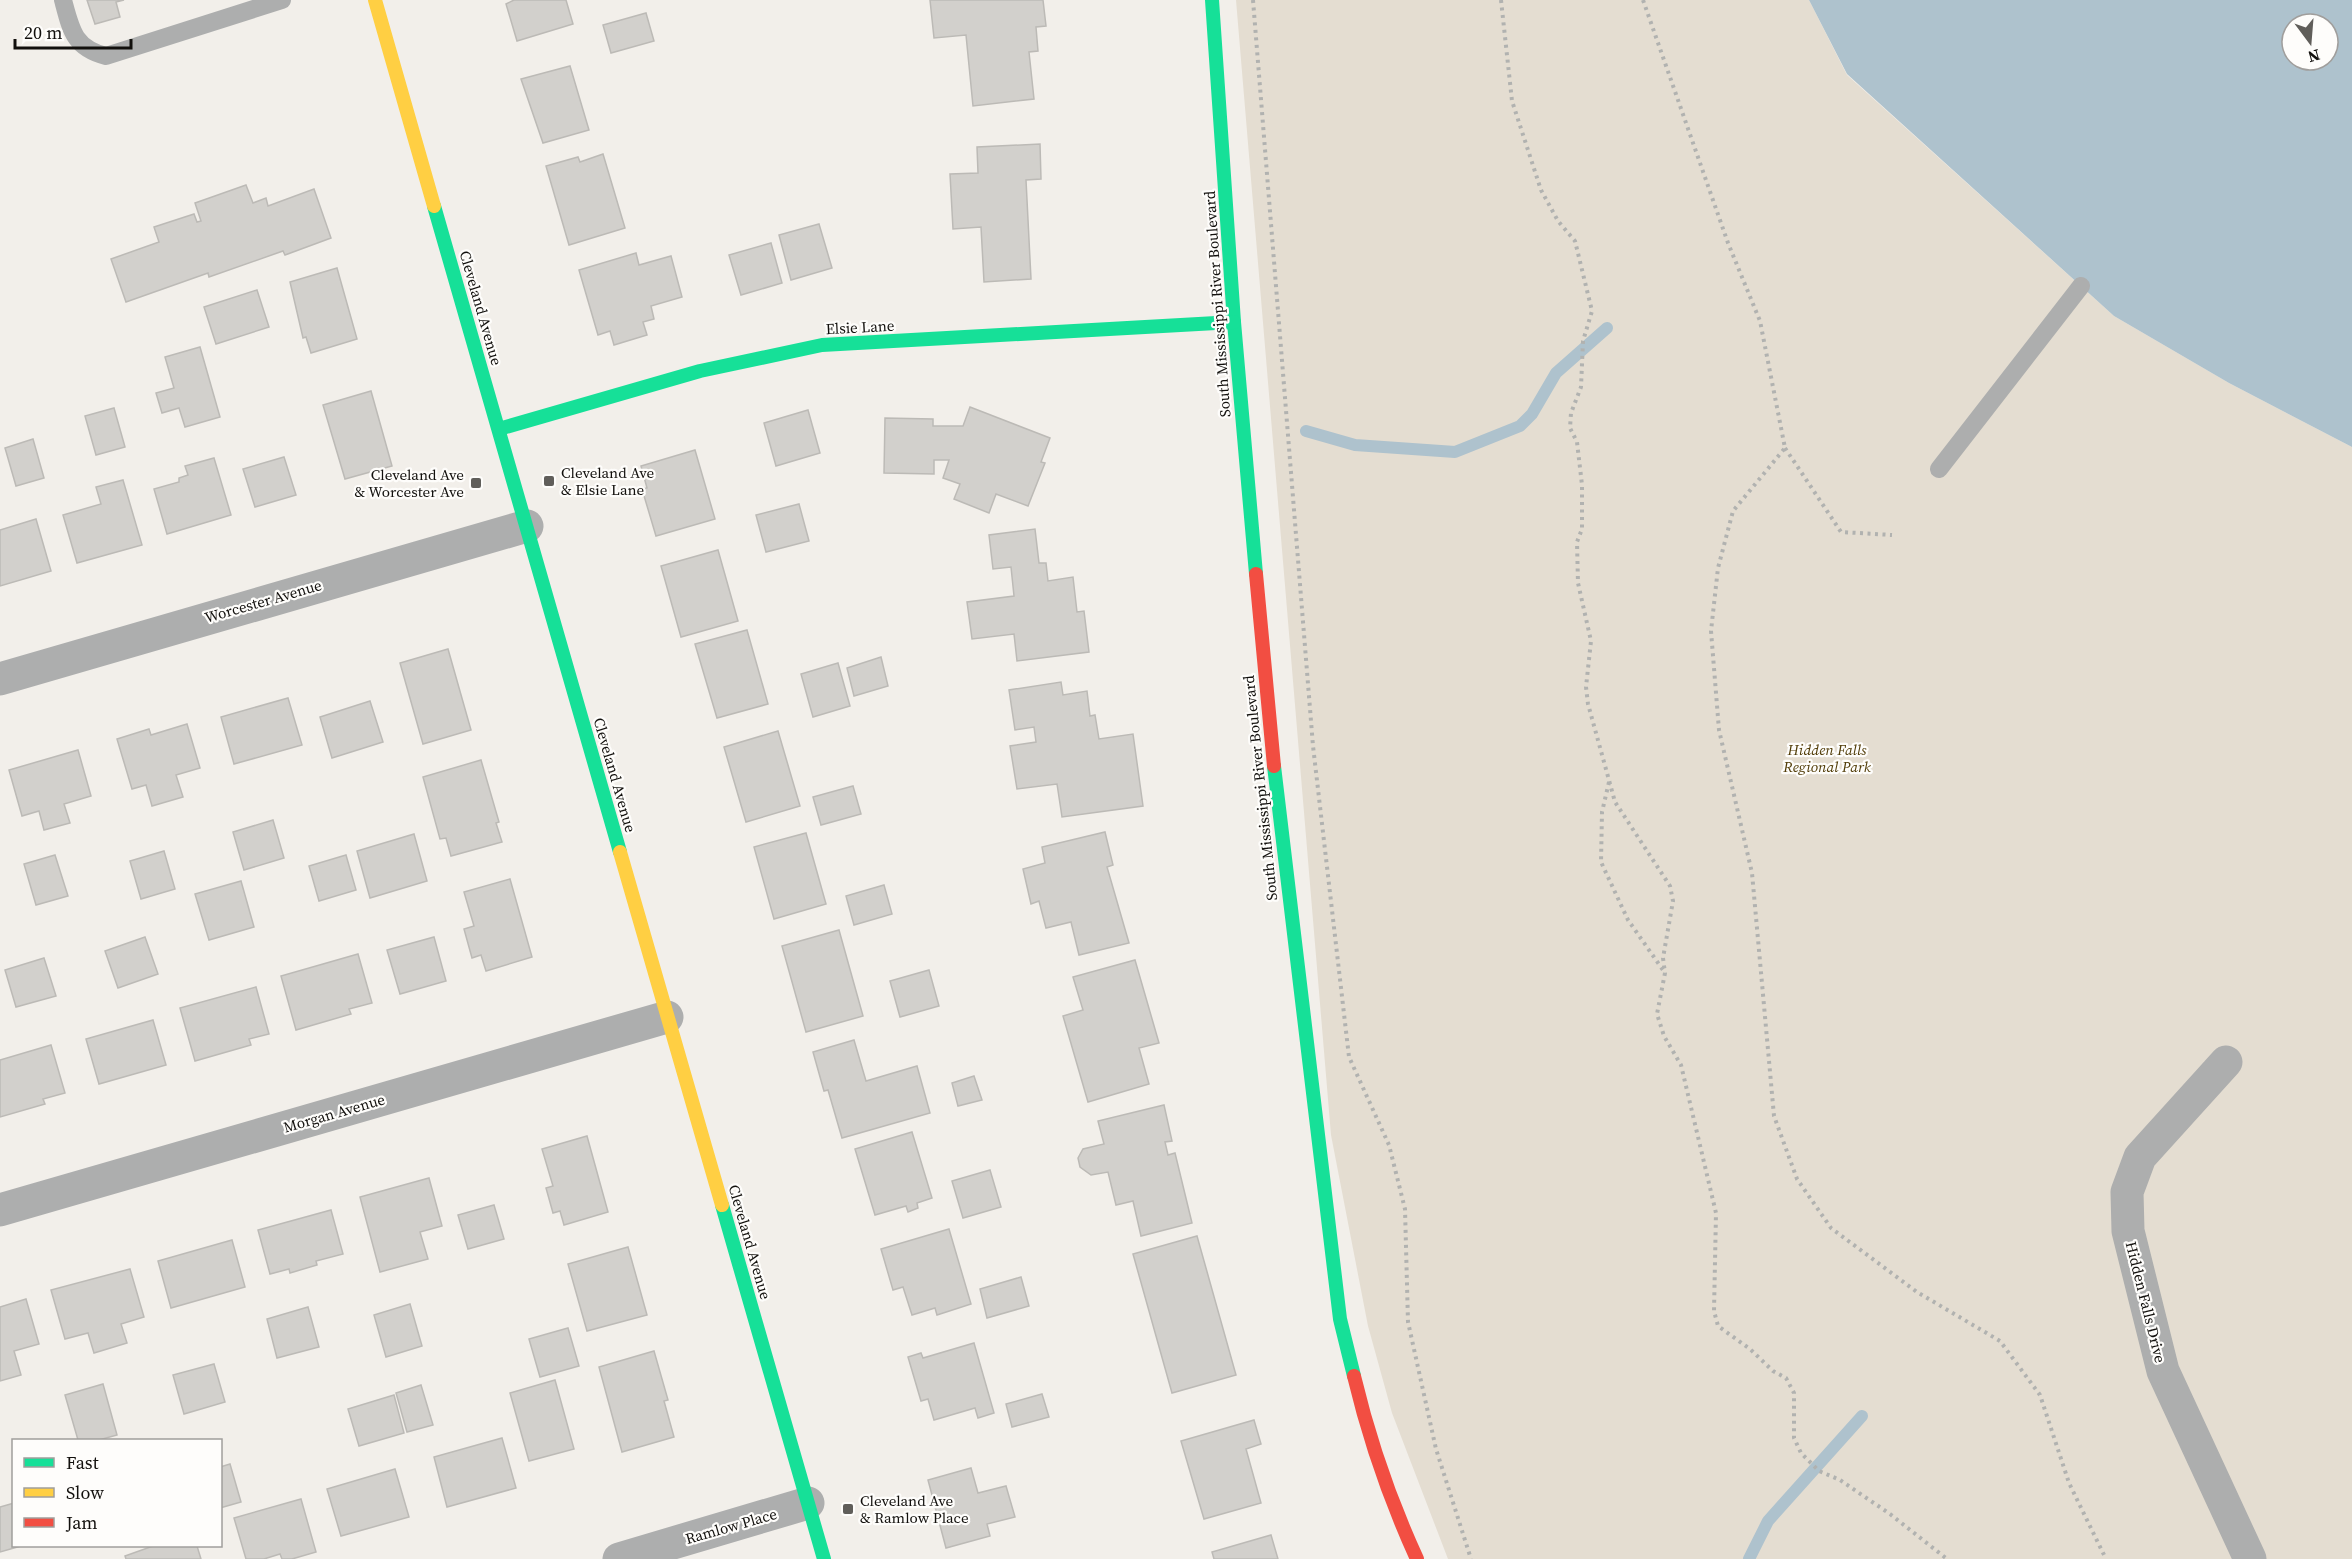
<svg xmlns="http://www.w3.org/2000/svg" width="2352" height="1559" font-family="'Source Serif 4',serif">
  <rect width="100%" height="100%" fill="#f2efea"/>
  <!-- green -->
  <path fill="#e4ddd1" d="M 1236,0 L 1809,0 L 1847,75 L 2114,316 L 2229,383 L 2352,447 L 2352,1559 L 1448,1559 L 1392,1413 L 1368,1326 L 1331,1135 Z"/>
  <!-- water -->
  <path fill="#aec2cd" fill-rule="evenodd" d="M 1809,0 L 2352,0 L 2352,447 L 2229,383 L 2114,316 L 1847,74 ZM 2292,24 L 2328,24 L 2328,60 L 2292,60 Z"/>
  <g fill="none" stroke-linecap="round" stroke-linejoin="round">
    <!-- stream -->
    <g stroke="#aec2cd" stroke-width="12">
      <path d="M 1306,431 L 1355,445 L 1455,452 L 1520,426 L 1532,414 L 1556,373 L 1607,328"/>
      <path d="M 1749,1559 L 1768,1521 L 1862,1416"/>
    </g>
  </g>
  <!-- building -->
  <g fill="#d2d0cc" stroke="#bcbab6" stroke-width="1.5">
    <path d="M 87,0 L 124,0 L 116,2 L 120,17 L 95,24 Z"/>
    <path d="M 514,0 L 566,0 L 573,24 L 517,41 L 506,4 Z"/>
    <path d="M 930,0 L 1043,0 L 1046,26 L 1036,27 L 1038,51 L 1029,52 L 1034,99 L 973,106 L 966,35 L 934,38 Z"/>
    <path d="M 646,13 L 654,41 L 611,53 L 603,25 Z"/>
    <path d="M 570,66 L 589,130 L 543,143 L 521,79 Z"/>
    <path d="M 1040,144 L 1041,179 L 1026,180 L 1031,279 L 984,282 L 981,227 L 953,229 L 950,174 L 978,173 L 977,147 Z"/>
    <path d="M 603,154 L 625,228 L 569,245 L 546,166 L 578,157 L 580,162 Z"/>
    <path d="M 246,185 L 253,203 L 266,198 L 268,206 L 314,189 L 331,238 L 285,255 L 283,251 L 209,277 L 208,273 L 126,302 L 111,259 L 159,242 L 154,227 L 194,214 L 197,222 L 201,221 L 195,203 Z"/>
    <path d="M 819,224 L 832,268 L 791,280 L 779,235 Z"/>
    <path d="M 771,243 L 782,283 L 741,295 L 729,255 Z"/>
    <path d="M 636,253 L 639,265 L 671,256 L 682,297 L 651,306 L 654,319 L 643,322 L 647,335 L 614,345 L 610,331 L 598,335 L 579,270 Z"/>
    <path d="M 337,268 L 357,339 L 311,353 L 306,337 L 303,338 L 290,282 Z"/>
    <path d="M 257,290 L 269,327 L 216,344 L 204,307 Z"/>
    <path d="M 200,347 L 220,417 L 185,427 L 179,408 L 162,413 L 156,393 L 174,388 L 165,357 Z"/>
    <path d="M 371,391 L 392,466 L 345,479 L 323,405 Z"/>
    <path d="M 970,407 L 1050,438 L 1041,462 L 1045,463 L 1028,506 L 996,494 L 989,513 L 954,499 L 960,484 L 943,478 L 949,460 L 934,460 L 934,474 L 884,473 L 885,418 L 933,419 L 933,426 L 963,426 Z"/>
    <path d="M 114,408 L 125,447 L 96,455 L 85,416 Z"/>
    <path d="M 808,410 L 820,453 L 776,466 L 764,423 Z"/>
    <path d="M 33,439 L 44,478 L 16,486 L 5,448 Z"/>
    <path d="M 695,450 L 715,519 L 656,536 L 642,489 L 647,488 L 641,466 Z"/>
    <path d="M 284,457 L 296,495 L 255,507 L 243,469 Z"/>
    <path d="M 214,458 L 231,515 L 167,534 L 154,489 L 179,482 L 179,478 L 188,475 L 185,466 Z"/>
    <path d="M 123,480 L 142,545 L 77,563 L 63,515 L 101,504 L 96,487 Z"/>
    <path d="M 799,504 L 809,541 L 766,552 L 756,515 Z"/>
    <path d="M 36,519 L 51,571 L 0,586 L 0,530 Z"/>
    <path d="M 1035,529 L 1039,563 L 1046,563 L 1048,581 L 1073,577 L 1077,612 L 1084,611 L 1089,652 L 1017,661 L 1014,634 L 972,639 L 967,602 L 1014,596 L 1011,567 L 993,569 L 989,535 Z"/>
    <path d="M 718,550 L 738,621 L 681,637 L 661,566 Z"/>
    <path d="M 747,630 L 768,704 L 717,718 L 695,644 Z"/>
    <path d="M 448,649 L 471,730 L 423,744 L 400,663 Z"/>
    <path d="M 881,657 L 888,686 L 854,696 L 847,668 Z"/>
    <path d="M 838,663 L 850,706 L 813,717 L 801,674 Z"/>
    <path d="M 1061,682 L 1063,695 L 1087,691 L 1090,716 L 1095,715 L 1099,739 L 1133,734 L 1143,806 L 1062,817 L 1057,784 L 1017,789 L 1010,746 L 1036,742 L 1034,727 L 1015,730 L 1009,690 Z"/>
    <path d="M 288,698 L 302,745 L 234,764 L 221,717 Z"/>
    <path d="M 370,701 L 383,742 L 332,758 L 320,717 Z"/>
    <path d="M 187,724 L 200,768 L 176,775 L 183,797 L 152,806 L 146,785 L 132,789 L 117,739 L 149,729 L 151,735 Z"/>
    <path d="M 778,731 L 800,806 L 746,822 L 724,747 Z"/>
    <path d="M 78,750 L 91,796 L 64,804 L 70,823 L 44,830 L 39,811 L 22,816 L 9,770 Z"/>
    <path d="M 481,760 L 499,822 L 496,823 L 502,842 L 451,856 L 446,838 L 440,839 L 423,777 Z"/>
    <path d="M 853,786 L 861,814 L 821,825 L 813,797 Z"/>
    <path d="M 273,820 L 284,858 L 244,870 L 233,832 Z"/>
    <path d="M 1105,832 L 1113,865 L 1107,867 L 1129,943 L 1079,955 L 1071,922 L 1046,928 L 1039,901 L 1031,904 L 1023,869 L 1045,863 L 1042,847 Z"/>
    <path d="M 806,833 L 826,904 L 774,919 L 754,847 Z"/>
    <path d="M 414,834 L 427,881 L 370,898 L 357,851 Z"/>
    <path d="M 164,851 L 175,889 L 141,899 L 130,861 Z"/>
    <path d="M 55,855 L 68,896 L 36,905 L 24,864 Z"/>
    <path d="M 346,855 L 356,890 L 319,901 L 309,866 Z"/>
    <path d="M 510,879 L 532,957 L 486,971 L 481,955 L 472,958 L 464,929 L 474,926 L 464,892 Z"/>
    <path d="M 241,881 L 254,927 L 209,940 L 195,894 Z"/>
    <path d="M 884,885 L 892,914 L 854,925 L 846,896 Z"/>
    <path d="M 839,930 L 863,1016 L 806,1032 L 782,946 Z"/>
    <path d="M 145,937 L 158,974 L 118,988 L 105,951 Z"/>
    <path d="M 434,937 L 446,981 L 400,994 L 387,950 Z"/>
    <path d="M 358,954 L 372,1003 L 349,1009 L 351,1014 L 296,1030 L 281,976 Z"/>
    <path d="M 44,958 L 56,996 L 16,1007 L 5,970 Z"/>
    <path d="M 1135,960 L 1159,1043 L 1139,1048 L 1149,1084 L 1088,1102 L 1063,1016 L 1083,1010 L 1073,977 Z"/>
    <path d="M 929,970 L 939,1006 L 900,1017 L 890,981 Z"/>
    <path d="M 256,987 L 269,1034 L 249,1039 L 251,1045 L 195,1061 L 180,1008 Z"/>
    <path d="M 153,1020 L 166,1065 L 99,1084 L 86,1039 Z"/>
    <path d="M 854,1040 L 866,1081 L 917,1066 L 930,1113 L 842,1138 L 828,1090 L 824,1091 L 813,1052 Z"/>
    <path d="M 51,1045 L 65,1093 L 43,1099 L 45,1104 L 0,1117 L 0,1060 Z"/>
    <path d="M 974,1076 L 982,1100 L 958,1106 L 952,1083 Z"/>
    <path d="M 1164,1105 L 1172,1141 L 1165,1142 L 1168,1155 L 1175,1153 L 1192,1223 L 1141,1236 L 1133,1201 L 1116,1205 L 1108,1172 L 1091,1175 L 1080,1167 L 1078,1158 L 1083,1149 L 1104,1144 L 1098,1121 Z"/>
    <path d="M 912,1132 L 932,1198 L 917,1203 L 918,1208 L 908,1212 L 906,1206 L 875,1215 L 855,1149 Z"/>
    <path d="M 587,1136 L 608,1212 L 564,1225 L 560,1211 L 553,1213 L 546,1188 L 553,1186 L 542,1149 Z"/>
    <path d="M 990,1170 L 1001,1207 L 963,1218 L 952,1181 Z"/>
    <path d="M 429,1178 L 442,1226 L 420,1232 L 428,1259 L 380,1272 L 360,1197 Z"/>
    <path d="M 494,1205 L 504,1239 L 468,1249 L 458,1215 Z"/>
    <path d="M 331,1210 L 343,1254 L 316,1261 L 317,1265 L 290,1273 L 289,1269 L 270,1274 L 258,1230 Z"/>
    <path d="M 949,1229 L 971,1304 L 937,1315 L 935,1308 L 912,1315 L 903,1287 L 893,1290 L 881,1249 Z"/>
    <path d="M 1197,1236 L 1236,1375 L 1172,1393 L 1133,1254 Z"/>
    <path d="M 232,1240 L 245,1287 L 171,1308 L 158,1261 Z"/>
    <path d="M 628,1247 L 647,1315 L 587,1331 L 568,1264 Z"/>
    <path d="M 130,1269 L 144,1317 L 121,1324 L 127,1343 L 94,1353 L 88,1333 L 65,1339 L 51,1290 Z"/>
    <path d="M 1021,1277 L 1029,1306 L 987,1318 L 980,1289 Z"/>
    <path d="M 26,1299 L 39,1344 L 14,1351 L 21,1375 L 0,1381 L 0,1307 Z"/>
    <path d="M 410,1304 L 422,1346 L 386,1357 L 374,1315 Z"/>
    <path d="M 308,1307 L 319,1347 L 277,1358 L 267,1319 Z"/>
    <path d="M 568,1328 L 579,1366 L 540,1377 L 529,1339 Z"/>
    <path d="M 974,1343 L 994,1413 L 978,1418 L 975,1408 L 934,1420 L 928,1399 L 921,1401 L 908,1357 L 921,1353 L 923,1358 Z"/>
    <path d="M 654,1351 L 668,1400 L 664,1401 L 674,1437 L 622,1452 L 599,1367 Z"/>
    <path d="M 214,1364 L 225,1402 L 184,1414 L 173,1375 Z"/>
    <path d="M 555,1380 L 574,1449 L 529,1461 L 510,1393 Z"/>
    <path d="M 103,1384 L 117,1435 L 99,1440 L 78,1440 L 65,1395 Z"/>
    <path d="M 421,1385 L 433,1425 L 407,1432 L 396,1393 Z"/>
    <path d="M 1042,1394 L 1049,1417 L 1012,1427 L 1006,1404 Z"/>
    <path d="M 394,1395 L 404,1433 L 359,1446 L 348,1409 Z"/>
    <path d="M 1254,1420 L 1261,1444 L 1246,1449 L 1261,1503 L 1204,1519 L 1181,1441 Z"/>
    <path d="M 502,1438 L 516,1488 L 447,1507 L 434,1457 Z"/>
    <path d="M 230,1464 L 241,1502 L 220,1508 L 220,1467 Z"/>
    <path d="M 971,1468 L 978,1493 L 1006,1486 L 1015,1517 L 987,1524 L 990,1536 L 946,1548 L 928,1480 Z"/>
    <path d="M 395,1469 L 409,1517 L 341,1536 L 327,1489 Z"/>
    <path d="M 301,1499 L 316,1552 L 292,1559 L 282,1559 L 280,1554 L 264,1559 L 246,1559 L 234,1518 Z"/>
    <path d="M 14,1503 L 14,1546 L 21,1546 L 0,1552 L 0,1507 Z"/>
    <path d="M 1271,1535 L 1278,1559 L 1214,1559 L 1212,1552 Z"/>
    <path d="M 153,1546 L 197,1546 L 201,1559 L 126,1559 L 125,1556 Z"/>
  </g>
  <g fill="none" stroke-linecap="round" stroke-linejoin="round">
    <!-- path -->
    <g stroke="#b1b2b0" stroke-width="4" stroke-dasharray="3 4.5" stroke-linecap="butt">
      <path d="M 1253,0 L 1313,746 L 1349,1057 L 1389,1145 L 1405,1209 L 1408,1322 L 1436,1449 L 1471,1559"/>
      <path d="M 1501,0 L 1512,101 L 1541,190 L 1558,221 L 1575,241 L 1592,311 L 1583,341 L 1581,387 L 1571,413 L 1570,428 L 1577,442 L 1582,485 L 1582,529 L 1577,542 L 1578,583 L 1591,641 L 1586,687 L 1588,704 L 1615,802 L 1670,886 L 1673,901 L 1663,958 L 1665,973 L 1657,1014 L 1664,1036 L 1681,1065 L 1716,1213 L 1714,1311 L 1718,1326 L 1750,1349 L 1773,1371 L 1786,1378 L 1794,1393 L 1794,1438 L 1801,1453 L 1819,1471 L 1840,1480 L 1890,1514 L 1947,1559"/>
      <path d="M 1643,0 L 1728,243 L 1760,321 L 1785,448 L 1733,511 L 1718,568 L 1711,631 L 1719,730 L 1752,873 L 1774,1116 L 1797,1179 L 1831,1228 L 1917,1292 L 2000,1341 L 2040,1395 L 2069,1483 L 2106,1559"/>
      <path d="M 1785,448 L 1841,532 L 1892,535"/>
      <path d="M 1609,782 L 1602,812 L 1601,862 L 1628,920 L 1663,970"/>
    </g>
    <!-- lane -->
    <g stroke="#adaeae" stroke-width="18">
      <path d="M 63,0 C 71,30 74,48 106,56 L 282,0"/>
      <path d="M 1939,469 L 2081,286"/>
    </g>
    <!-- street -->
    <g stroke="#adaeae" stroke-width="33">
      <path d="M 0,679 L 527,526"/>
      <path d="M 2226,1062 L 2140,1157 L 2127,1192 L 2128,1231 L 2163,1371 L 2250,1559"/>
      <path d="M 0,1210 L 667,1017"/>
      <path d="M 619,1559 L 808,1503"/>
    </g>
    <!-- fast -->
    <g stroke="#16e098" stroke-width="14">
      <path d="M 1212,0 L 1234,322 L 1256,574"/>
      <path d="M 434,206 L 620,852"/>
      <path d="M 499,429 L 700,371 L 822,345 L 1234,322"/>
      <path d="M 1274,766 L 1340,1319 L 1354,1376"/>
      <path d="M 722,1205 L 824,1559"/>
    </g>
    <!-- slow -->
    <g stroke="#ffcf43" stroke-width="14">
      <path d="M 375,0 L 434,206"/>
      <path d="M 620,852 L 722,1205"/>
    </g>
    <!-- jam -->
    <g stroke="#f24e42" stroke-width="14">
      <path d="M 1256,574 L 1274,766"/>
      <path d="M 1354,1376 C 1369,1439 1390,1500 1417,1559"/>
    </g>
  </g>
  <!-- markers -->
  <g fill="#605e5a" stroke="#fefdfb" stroke-width="2">
    <rect x="543" y="475" width="12" height="12" rx="3"/>
    <rect x="470" y="477" width="12" height="12" rx="3"/>
    <rect x="842" y="1503" width="12" height="12" rx="3"/>
  </g>
  <g text-anchor="middle" dominant-baseline="central" stroke-width="4.5" stroke-linejoin="round" paint-order="stroke">
    <!-- street labels -->
    <g font-size="15" fill="#12100d" stroke="#fefdfb">
      <text transform="translate(1217 304) rotate(-94)">South Mississippi River Boulevard</text>
      <text transform="translate(481 308) rotate(74)">Cleveland Avenue</text>
      <text transform="translate(860 327) rotate(-3)">Elsie Lane</text>
      <text transform="translate(263 601) rotate(-16)">Worcester Avenue</text>
      <text transform="translate(615 775) rotate(74)">Cleveland Avenue</text>
      <text transform="translate(1260 788) rotate(-96)">South Mississippi River Boulevard</text>
      <text transform="translate(334 1113) rotate(-16)">Morgan Avenue</text>
      <text transform="translate(750 1242) rotate(74)">Cleveland Avenue</text>
      <text transform="translate(2146 1302) rotate(76)">Hidden Falls Drive</text>
      <text transform="translate(731 1526) rotate(-16)">Ramlow Place</text>
    </g>
    <!-- poi labels -->
    <g font-size="15" fill="#12100d" stroke="#fefdfb" text-anchor="start">
      <text x="561" y="472">Cleveland Ave<tspan x="561" dy="17">&amp; Elsie Lane</tspan></text>
      <text x="464" y="474" text-anchor="end">Cleveland Ave<tspan x="464" dy="17">&amp; Worcester Ave</tspan></text>
      <text x="860" y="1500">Cleveland Ave<tspan x="860" dy="17">&amp; Ramlow Place</tspan></text>
    </g>
    <!-- park labels -->
    <g font-size="15" font-style="italic" fill="#503b06" stroke="#fefdfb">
      <text x="1827" y="749">Hidden Falls<tspan x="1827" dy="17">Regional Park</tspan></text>
    </g>
  </g>
  <!-- legend -->
  <rect x="12" y="1439" width="210" height="108" fill="#fefdfb" stroke="#a09e9c" stroke-width="1.5"/>
  <rect x="24" y="1458" width="30" height="9" fill="#16e098" stroke="#a09e9c" stroke-width="1.5"/>
  <text x="66" y="1469" font-size="18" fill="#12100d">Fast</text>
  <rect x="24" y="1488" width="30" height="9" fill="#ffcf43" stroke="#a09e9c" stroke-width="1.5"/>
  <text x="66" y="1499" font-size="18" fill="#12100d">Slow</text>
  <rect x="24" y="1518" width="30" height="9" fill="#f24e42" stroke="#a09e9c" stroke-width="1.5"/>
  <text x="66" y="1529" font-size="18" fill="#12100d">Jam</text>
  <!-- north arrow -->
  <g transform="translate(2310 42) rotate(164)"><circle r="28" fill="#fefdfb" stroke="#a09e9c" stroke-width="1.5"/>
  <path d="M0-4.5L10 22L0 15L-10 22Z" fill="#605e5a"/>
  <text y="-9" font-size="16" font-weight="bold" text-anchor="middle" fill="#12100d">N</text>
  </g>
  <!-- scale -->
  <path d="M15 39v9h116v-9" fill="none" stroke="#12100d" stroke-width="3"/>
  <text x="24" y="39" font-size="18" fill="#12100d" stroke="#fefdfb" stroke-width="4.5" paint-order="stroke">20 m</text>
</svg>
